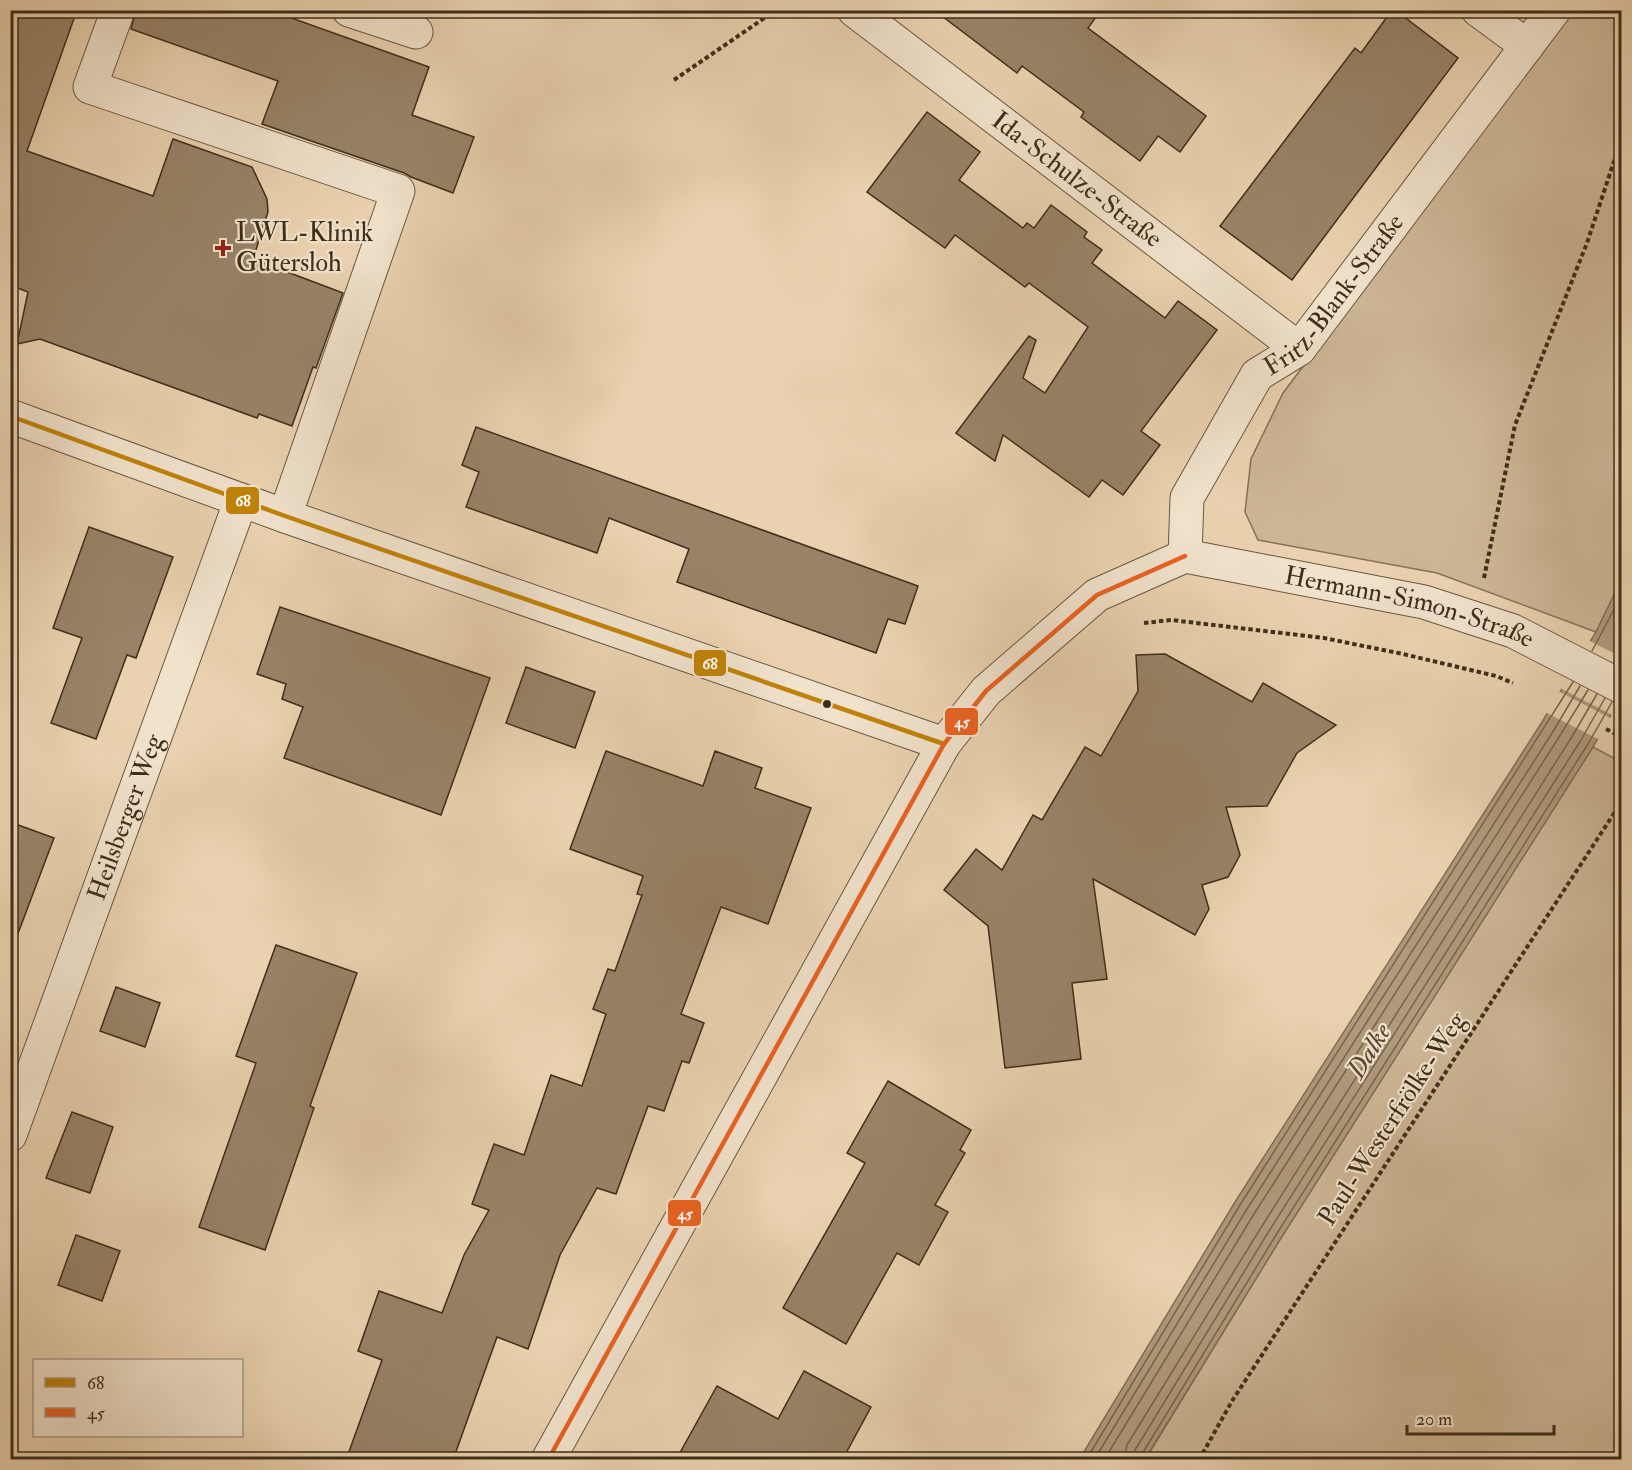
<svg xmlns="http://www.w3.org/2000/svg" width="1632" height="1470" font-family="'IM FELL Double Pica',serif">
  <rect width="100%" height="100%" fill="#ead2b0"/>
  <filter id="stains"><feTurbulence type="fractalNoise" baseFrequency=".00333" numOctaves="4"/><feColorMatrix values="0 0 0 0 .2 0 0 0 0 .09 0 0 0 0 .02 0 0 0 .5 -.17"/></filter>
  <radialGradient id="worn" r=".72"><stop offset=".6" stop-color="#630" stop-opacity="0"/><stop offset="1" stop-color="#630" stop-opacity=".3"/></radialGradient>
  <!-- green -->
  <g fill="#cdb696" stroke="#867258" stroke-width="1.5">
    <path d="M 1572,11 L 1621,11 L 1622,580 L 1596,632 L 1437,573 L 1258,540 L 1245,512 L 1251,459 L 1283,393 Z"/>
    <path d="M 1593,747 L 1621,762 L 1621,1459 L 1145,1460 L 1281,1238 Z"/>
  </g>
  <!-- water -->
  <path fill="#b09a7d" stroke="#836f55" stroke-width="1.5" d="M 1621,580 L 1621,697 L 1593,747 L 1281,1238 L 1145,1459 L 1079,1460 L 1235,1202 L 1542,722 L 1596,632 Z"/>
  <!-- pier -->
  <g fill="#ead2b0">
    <path d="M 1588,640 L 1621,657 L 1622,703 L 1614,716 L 1560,688 Z"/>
    <path d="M 1558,691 L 1612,719 L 1600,740 L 1545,712 Z"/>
  </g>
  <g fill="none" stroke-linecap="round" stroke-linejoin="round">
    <!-- shore -->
    <g stroke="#78644c" stroke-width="1.5">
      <path d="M 1592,651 L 1622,594"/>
      <path d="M 1086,1460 L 1240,1205 L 1573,682"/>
      <path d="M 1094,1460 L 1247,1209 L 1554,730 L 1580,686"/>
      <path d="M 1104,1460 L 1254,1214 L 1561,734 L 1588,690"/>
      <path d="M 1124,1460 L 1127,1445 L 1262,1226 L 1573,735 L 1597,694"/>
      <path d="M 1133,1460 L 1135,1450 L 1269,1231 L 1581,740 L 1605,698"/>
      <path d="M 1141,1460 L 1142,1454 L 1276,1235 L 1588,744 L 1612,702"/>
    </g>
  </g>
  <!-- building -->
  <g fill="#988368" stroke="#3f2e1a" stroke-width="1.5">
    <path d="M 10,10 L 77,10 L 27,151 L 153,196 L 173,139 L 252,167 L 267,199 L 268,212 L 253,259 L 343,293 L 316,368 L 313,367 L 292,426 L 259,414 L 257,418 L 40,339 L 17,344 L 28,292 L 10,285 Z"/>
    <path d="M 136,10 L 269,10 L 429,67 L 412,115 L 474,137 L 453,193 L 411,177 L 404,173 L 262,124 L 278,81 L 131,29 Z"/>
    <path d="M 934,10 L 1101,10 L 1088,28 L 1206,116 L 1180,152 L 1158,136 L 1140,161 L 1081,117 L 1084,112 L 1022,66 L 1017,73 Z"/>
    <path d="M 1392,10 L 1395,10 L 1458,58 L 1292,280 L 1220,226 L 1355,48 L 1361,53 Z"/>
    <path d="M 927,112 L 980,152 L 959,180 L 1023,228 L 1027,223 L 1034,228 L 1051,205 L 1087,232 L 1084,237 L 1102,250 L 1092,263 L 1165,318 L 1178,301 L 1217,330 L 1141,431 L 1160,445 L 1123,495 L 1102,480 L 1089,497 L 1003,435 L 995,461 L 956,433 L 1029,336 L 1036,340 L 1023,378 L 1045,393 L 1088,327 L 1029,283 L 1025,287 L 955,235 L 945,248 L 867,192 Z"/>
    <path d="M 476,427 L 918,586 L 905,624 L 888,619 L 876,653 L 677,582 L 689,549 L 609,518 L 597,553 L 466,507 L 479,472 L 462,465 Z"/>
    <path d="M 89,527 L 173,557 L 136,658 L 127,655 L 96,739 L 51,723 L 82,638 L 53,628 Z"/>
    <path d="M 280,607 L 490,678 L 441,815 L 284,758 L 303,707 L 282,699 L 286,684 L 257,674 Z"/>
    <path d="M 1165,654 L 1252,702 L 1263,683 L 1336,725 L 1297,753 L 1267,806 L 1226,807 L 1240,855 L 1228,877 L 1202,885 L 1209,909 L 1195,935 L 1093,879 L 1107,979 L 1072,983 L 1081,1059 L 1005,1068 L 988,926 L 944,890 L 976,849 L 1002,870 L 1033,815 L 1042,820 L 1085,747 L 1101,756 L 1138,691 L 1136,655 Z"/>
    <path d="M 526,667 L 595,692 L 575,748 L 506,723 Z"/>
    <path d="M 606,751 L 703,786 L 715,751 L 762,768 L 755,788 L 811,808 L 768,924 L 721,907 L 681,1014 L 704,1023 L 689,1063 L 682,1061 L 664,1111 L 648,1106 L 616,1194 L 597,1188 L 560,1255 L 528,1349 L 497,1337 L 453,1460 L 346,1460 L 382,1360 L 358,1351 L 379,1291 L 442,1313 L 464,1255 L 489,1210 L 472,1204 L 494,1144 L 524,1155 L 551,1075 L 582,1086 L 606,1014 L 593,1009 L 608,969 L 615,971 L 642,895 L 637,894 L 643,876 L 570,849 Z"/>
    <path d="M 10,822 L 54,838 L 14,944 L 10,943 Z"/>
    <path d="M 276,945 L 357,973 L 310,1106 L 314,1108 L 265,1250 L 199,1227 L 256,1063 L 236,1056 Z"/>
    <path d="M 116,987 L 160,1003 L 145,1047 L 100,1031 Z"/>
    <path d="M 888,1081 L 971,1130 L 960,1150 L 965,1153 L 935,1205 L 948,1212 L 919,1265 L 897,1253 L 846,1344 L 783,1308 L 865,1163 L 847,1153 Z"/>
    <path d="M 72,1112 L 113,1127 L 90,1193 L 46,1178 Z"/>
    <path d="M 76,1235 L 120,1251 L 102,1301 L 58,1285 Z"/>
    <path d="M 804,1371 L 871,1407 L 845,1455 L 853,1460 L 676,1460 L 717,1386 L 778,1419 Z"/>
  </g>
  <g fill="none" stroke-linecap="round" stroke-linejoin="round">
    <defs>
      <g id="minor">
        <path d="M 118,10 L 90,87 L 398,191 L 285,516"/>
        <path d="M 349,10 L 416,32"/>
        <path id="s1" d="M 854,10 L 1299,349"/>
        <path d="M 1478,10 L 1527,46"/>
        <path d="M 10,416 L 285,516 L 944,744"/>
        <path id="s2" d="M 1185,556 L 1187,498 L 1257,375 L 1299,349 L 1554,10"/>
        <path id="s3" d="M 1185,556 L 1424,602 L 1513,631 L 1622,687"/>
        <path id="s4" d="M 10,1135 L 241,500"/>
        <path d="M 548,1460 L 944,744 L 986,691 L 1097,595 L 1185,556"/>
      </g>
    </defs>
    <!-- minor casing -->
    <use href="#minor" stroke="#6a5740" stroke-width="35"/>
    <!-- path -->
    <g stroke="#3f2e1a" stroke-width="4" stroke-dasharray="4.5 3" stroke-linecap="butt">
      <path d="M 674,80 L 776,10"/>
      <path d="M 1484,578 L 1515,425 L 1587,243 L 1622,137"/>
      <path d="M 1144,623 L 1171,620 L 1324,638 L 1403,654 L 1496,676 L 1513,683"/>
      <path d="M 1606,729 L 1622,737"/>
      <path d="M 1614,1375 L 1622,1378"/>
      <path d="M 1199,1460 L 1232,1401 L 1622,801"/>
    </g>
    <!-- minor -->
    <use href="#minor" stroke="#f1e2cc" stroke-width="33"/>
    <defs>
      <path id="bus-1" d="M 10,416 L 285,516 L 944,744"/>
      <path id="bus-2" d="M 548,1460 L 944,744 L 986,691 L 1097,595 L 1185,556"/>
    </defs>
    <!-- bus-1 casing -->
    <use href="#bus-1" stroke="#f1e2cc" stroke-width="9"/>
    <!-- bus-2 casing -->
    <use href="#bus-2" stroke="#f1e2cc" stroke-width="9"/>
    <!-- bus-1 -->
    <use href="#bus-1" stroke="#c08208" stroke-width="4.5"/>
    <!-- bus-2 -->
    <use href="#bus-2" stroke="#e96222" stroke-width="4.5"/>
  </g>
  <!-- markers -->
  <path fill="#8f2418" stroke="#f1e2cc" stroke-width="2" d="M220 239h6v6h6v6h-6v6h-6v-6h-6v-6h6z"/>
  <circle fill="#3f2e1a" stroke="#f1e2cc" stroke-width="2" cx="827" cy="704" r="5"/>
  <g text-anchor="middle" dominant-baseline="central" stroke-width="4.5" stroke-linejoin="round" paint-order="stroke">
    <!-- street labels -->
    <g font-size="26" fill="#3f2e1a" stroke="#f1e2cc">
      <text stroke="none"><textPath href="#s1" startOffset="280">Ida-Schulze-Straße</textPath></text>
      <text stroke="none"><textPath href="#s2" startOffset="312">Fritz-Blank-Straße</textPath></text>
      <text stroke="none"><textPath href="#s3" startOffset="230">Hermann-Simon-Straße</textPath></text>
      <text stroke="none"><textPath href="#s4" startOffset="338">Heilsberger Weg</textPath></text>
      <text transform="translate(1392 1119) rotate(-57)">Paul-Westerfrölke-Weg</text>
    </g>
    <!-- poi labels -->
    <g font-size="26" fill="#3f2e1a" stroke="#f1e2cc" text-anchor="start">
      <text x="236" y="233">LWL-Klinik<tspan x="236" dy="30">Gütersloh</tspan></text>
    </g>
    <!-- water labels -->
    <g font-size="27" font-style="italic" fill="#5b4933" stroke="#f1e2cc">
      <text transform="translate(1369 1051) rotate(-58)">Dalke</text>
    </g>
  </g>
  <g stroke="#f1e2cc" stroke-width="2">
    <rect x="225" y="486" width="35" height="29" rx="6" fill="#c08208"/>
    <rect x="693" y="649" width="34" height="28" rx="6" fill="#c08208"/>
    <rect x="944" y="707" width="35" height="29" rx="6" fill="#e96222"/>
    <rect x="667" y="1199" width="35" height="28" rx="6" fill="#e96222"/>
  </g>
  <g font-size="16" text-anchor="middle" font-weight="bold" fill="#fff">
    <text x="243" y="506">68</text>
    <text x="710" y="669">68</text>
    <text x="962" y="727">45</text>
    <text x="685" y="1219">45</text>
  </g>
  <!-- margin -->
  <rect width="1632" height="1470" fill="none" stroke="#ead2b0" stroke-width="36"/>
  <rect x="12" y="12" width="1608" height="1446" fill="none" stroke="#3f2e1a" stroke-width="3"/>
  <rect x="18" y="18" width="1596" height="1434" fill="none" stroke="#3f2e1a" stroke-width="1.5"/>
  <!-- legend -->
  <rect x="33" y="1359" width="210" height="78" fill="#f1e2cc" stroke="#aa9a85" stroke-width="1.5"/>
  <rect x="45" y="1378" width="30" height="9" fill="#c08208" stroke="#aa9a85" stroke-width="1.5"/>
  <text x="87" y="1389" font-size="18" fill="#3f2e1a">68</text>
  <rect x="45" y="1408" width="30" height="9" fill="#e96222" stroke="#aa9a85" stroke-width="1.5"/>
  <text x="87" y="1419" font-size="18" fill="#3f2e1a">45</text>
  <!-- scale -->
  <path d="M1407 1425v9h147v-9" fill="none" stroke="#3f2e1a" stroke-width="3"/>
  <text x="1416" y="1425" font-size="18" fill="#3f2e1a" stroke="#f1e2cc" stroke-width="4.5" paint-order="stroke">20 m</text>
  <rect width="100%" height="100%" filter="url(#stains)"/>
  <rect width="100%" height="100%" fill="url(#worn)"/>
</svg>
